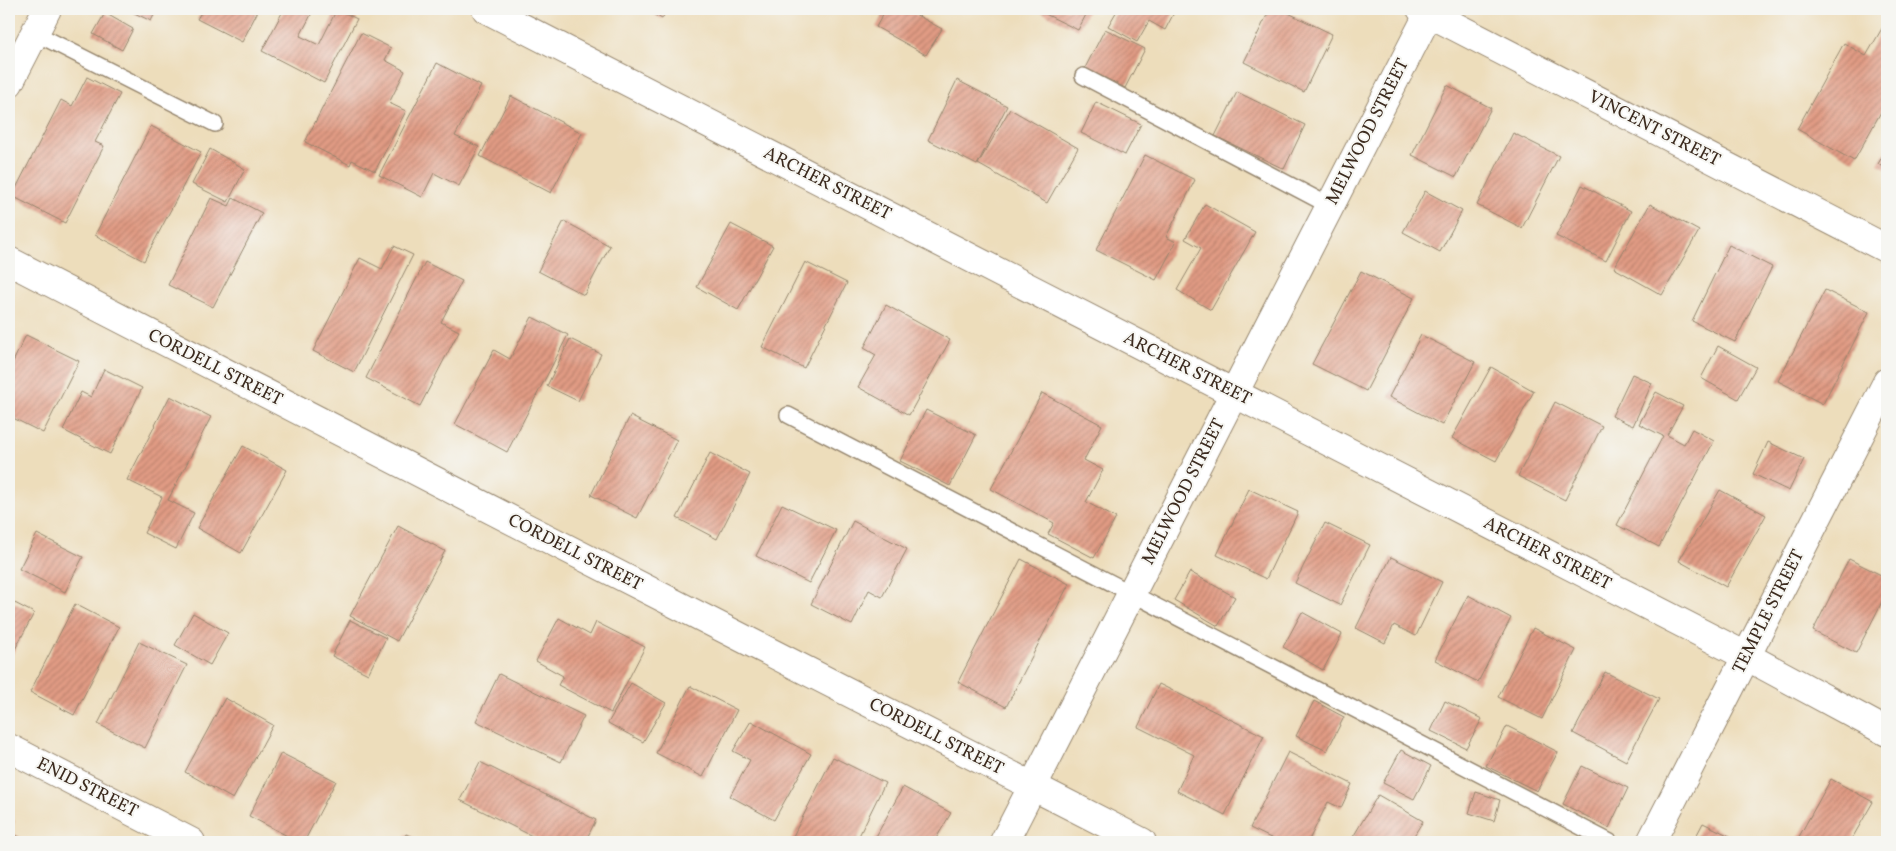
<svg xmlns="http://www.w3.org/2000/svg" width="1896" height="851" font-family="Vollkorn,serif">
  <defs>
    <pattern id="building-hatch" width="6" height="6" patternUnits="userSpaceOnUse" patternTransform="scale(1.25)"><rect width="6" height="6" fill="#e19b84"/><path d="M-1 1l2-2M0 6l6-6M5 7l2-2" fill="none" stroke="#b87f6b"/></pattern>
  </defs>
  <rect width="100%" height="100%" fill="#f6f6f2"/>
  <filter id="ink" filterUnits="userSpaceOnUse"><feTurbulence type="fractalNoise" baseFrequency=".02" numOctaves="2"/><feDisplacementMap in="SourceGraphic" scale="10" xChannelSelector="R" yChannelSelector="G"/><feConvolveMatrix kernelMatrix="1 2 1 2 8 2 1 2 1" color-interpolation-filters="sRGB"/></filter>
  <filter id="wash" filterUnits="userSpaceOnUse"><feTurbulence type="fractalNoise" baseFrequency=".0096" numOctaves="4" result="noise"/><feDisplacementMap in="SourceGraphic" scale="20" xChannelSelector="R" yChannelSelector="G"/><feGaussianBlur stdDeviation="1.12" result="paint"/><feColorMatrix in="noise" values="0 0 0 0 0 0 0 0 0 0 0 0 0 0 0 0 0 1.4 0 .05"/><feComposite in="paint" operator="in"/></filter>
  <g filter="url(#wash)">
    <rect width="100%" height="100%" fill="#edddbb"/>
    <g id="blocks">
      <!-- building -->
      <g fill="url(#building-hatch)">
        <path d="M 126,9 L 157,9 L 151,21 Z"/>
        <path d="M 203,9 L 259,9 L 242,42 L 197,19 Z"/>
        <path d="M 284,9 L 314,9 L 300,36 L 319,45 L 337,9 L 357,19 L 324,83 L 262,51 Z"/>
        <path d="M 634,9 L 667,9 L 662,19 L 644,9 L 642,13 Z"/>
        <path d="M 886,9 L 906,9 L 942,29 L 926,55 L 876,27 Z"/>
        <path d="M 1035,9 L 1089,9 L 1078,30 Z"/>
        <path d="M 1118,9 L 1176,9 L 1165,30 L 1149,21 L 1137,42 L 1108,26 Z"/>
        <path d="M 1270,9 L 1280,9 L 1332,34 L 1304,92 L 1244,62 Z"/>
        <path d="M 105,13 L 133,29 L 122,50 L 93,34 Z"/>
        <path d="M 1884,25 L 1887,26 L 1887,101 L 1854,161 L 1797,129 L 1844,43 L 1866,56 Z"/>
        <path d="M 1105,29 L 1145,49 L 1125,88 L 1085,68 Z"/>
        <path d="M 361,33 L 391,48 L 385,60 L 405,71 L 389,103 L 406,111 L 375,171 L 352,160 L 350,165 L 305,142 Z"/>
        <path d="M 437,63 L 481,86 L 455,136 L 479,147 L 459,186 L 434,173 L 422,197 L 379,175 Z"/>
        <path d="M 87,77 L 120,94 L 95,142 L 104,146 L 65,223 L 12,196 L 61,100 L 72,106 Z"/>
        <path d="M 957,80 L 1007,106 L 977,165 L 928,140 Z"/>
        <path d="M 1447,85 L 1491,108 L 1456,177 L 1412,155 Z"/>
        <path d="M 1237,92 L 1305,125 L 1284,169 L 1215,136 Z"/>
        <path d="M 511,96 L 582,133 L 551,193 L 480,156 Z"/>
        <path d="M 1096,102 L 1141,124 L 1125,155 L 1081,133 Z"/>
        <path d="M 1010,109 L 1078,148 L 1047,203 L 978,164 Z"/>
        <path d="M 151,126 L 201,152 L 144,261 L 95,235 Z"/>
        <path d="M 1513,133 L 1559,156 L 1522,228 L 1477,205 Z"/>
        <path d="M 1887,148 L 1887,169 L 1878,164 Z"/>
        <path d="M 210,149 L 245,169 L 228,202 L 192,184 Z"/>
        <path d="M 1145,155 L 1195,180 L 1166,237 L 1176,242 L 1156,280 L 1096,250 Z"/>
        <path d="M 1582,185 L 1631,211 L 1606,261 L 1556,236 Z"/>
        <path d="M 1425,191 L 1462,211 L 1440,252 L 1403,232 Z"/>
        <path d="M 211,198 L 229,206 L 233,198 L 262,213 L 213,307 L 168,285 Z"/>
        <path d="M 1205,204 L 1255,232 L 1211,310 L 1177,290 L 1201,248 L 1185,239 Z"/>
        <path d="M 1650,204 L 1699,231 L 1662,295 L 1614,268 Z"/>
        <path d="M 564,221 L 610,246 L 584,295 L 538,271 Z"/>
        <path d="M 731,224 L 773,246 L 738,310 L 697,287 Z"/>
        <path d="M 1729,245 L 1772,267 L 1735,342 L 1692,321 Z"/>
        <path d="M 394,246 L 413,255 L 354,372 L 313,351 L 360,258 L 382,269 Z"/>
        <path d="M 425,262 L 462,281 L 441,322 L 459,331 L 420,406 L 366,378 Z"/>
        <path d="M 805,262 L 847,283 L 804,368 L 762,347 Z"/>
        <path d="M 1361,271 L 1414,298 L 1366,391 L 1312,364 Z"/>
        <path d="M 1825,290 L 1869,312 L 1823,404 L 1778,381 Z"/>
        <path d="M 886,305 L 950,340 L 909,415 L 858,387 L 876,355 L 864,348 Z"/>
        <path d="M 532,317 L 568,335 L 507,452 L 455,424 L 494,350 L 510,359 Z"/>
        <path d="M 26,335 L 79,361 L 43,433 L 9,416 L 9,370 Z"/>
        <path d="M 1421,335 L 1475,362 L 1442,425 L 1389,397 Z"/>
        <path d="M 570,339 L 601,354 L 578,401 L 547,386 Z"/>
        <path d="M 1718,346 L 1756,367 L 1738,399 L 1701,378 Z"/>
        <path d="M 1491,367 L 1534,391 L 1496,461 L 1452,438 Z"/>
        <path d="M 104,369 L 142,388 L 110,454 L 63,430 L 81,392 L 91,397 Z"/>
        <path d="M 1632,374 L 1652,383 L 1633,426 L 1612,416 Z"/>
        <path d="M 1656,392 L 1683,406 L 1667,435 L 1684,444 L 1692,429 L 1714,441 L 1659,547 L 1617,525 L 1663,436 L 1639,424 Z"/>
        <path d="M 1042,393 L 1102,425 L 1084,460 L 1103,470 L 1086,502 L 1116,518 L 1094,558 L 1048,534 L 1054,523 L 991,489 Z"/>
        <path d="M 170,396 L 211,417 L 168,500 L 194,513 L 176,549 L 144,533 L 162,497 L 127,480 Z"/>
        <path d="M 1555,402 L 1602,426 L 1565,500 L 1518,476 Z"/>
        <path d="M 926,410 L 976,435 L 950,486 L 900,461 Z"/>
        <path d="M 630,416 L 677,440 L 637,518 L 591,495 Z"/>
        <path d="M 1768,442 L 1804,459 L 1789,491 L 1753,474 Z"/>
        <path d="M 243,446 L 287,470 L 241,553 L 197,528 Z"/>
        <path d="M 710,453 L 750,474 L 717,539 L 677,518 Z"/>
        <path d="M 1249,489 L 1298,512 L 1266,579 L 1217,555 Z"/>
        <path d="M 1720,490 L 1766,515 L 1726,587 L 1679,561 Z"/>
        <path d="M 782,504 L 836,530 L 809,583 L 756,556 Z"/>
        <path d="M 853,521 L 907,549 L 882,597 L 869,590 L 852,625 L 811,604 Z"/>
        <path d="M 1325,523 L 1370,545 L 1340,605 L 1295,583 Z"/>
        <path d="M 398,526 L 445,551 L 397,641 L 350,616 Z"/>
        <path d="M 37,534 L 83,557 L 65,592 L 19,569 Z"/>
        <path d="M 1391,557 L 1442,582 L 1416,636 L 1394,625 L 1385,643 L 1356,628 Z"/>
        <path d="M 1021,559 L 1069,584 L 1006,707 L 958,682 Z"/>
        <path d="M 1849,559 L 1887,578 L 1887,592 L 1856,653 L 1813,631 Z"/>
        <path d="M 1190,572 L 1235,597 L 1218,626 L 1174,600 Z"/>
        <path d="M 1468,595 L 1511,618 L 1478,682 L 1435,660 Z"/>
        <path d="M 9,600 L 34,613 L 9,661 Z"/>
        <path d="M 75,604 L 119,627 L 74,715 L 30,692 Z"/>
        <path d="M 1302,612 L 1342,634 L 1323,670 L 1283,647 Z"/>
        <path d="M 193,613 L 228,633 L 210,665 L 175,645 Z"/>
        <path d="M 559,618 L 590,635 L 596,622 L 645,647 L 611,713 L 558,685 L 563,676 L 536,661 Z"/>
        <path d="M 350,620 L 386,638 L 368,674 L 332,656 Z"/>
        <path d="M 1533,628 L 1576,650 L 1542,719 L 1498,697 Z"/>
        <path d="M 139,642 L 187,665 L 145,748 L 98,724 Z"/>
        <path d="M 1605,672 L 1659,699 L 1626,761 L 1573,733 Z"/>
        <path d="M 499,674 L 584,716 L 561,762 L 476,721 Z"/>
        <path d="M 631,683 L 666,703 L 643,742 L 608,723 Z"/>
        <path d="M 1159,684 L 1264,736 L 1225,815 L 1177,791 L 1194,755 L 1138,727 Z"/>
        <path d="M 690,686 L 737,710 L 703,777 L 656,753 Z"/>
        <path d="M 225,698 L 273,725 L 233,799 L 185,772 Z"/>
        <path d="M 1314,701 L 1344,717 L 1327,751 L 1296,736 Z"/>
        <path d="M 1445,701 L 1482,719 L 1466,748 L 1431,731 Z"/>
        <path d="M 751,721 L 811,754 L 774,820 L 730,796 L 750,760 L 733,751 Z"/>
        <path d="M 1507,726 L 1558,752 L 1537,791 L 1486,766 Z"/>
        <path d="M 1401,750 L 1431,766 L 1414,799 L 1383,783 Z"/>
        <path d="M 1288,752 L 1352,784 L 1341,808 L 1328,802 L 1308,842 L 1279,842 L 1250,828 Z"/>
        <path d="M 281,753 L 336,781 L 304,842 L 299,842 L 249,816 Z"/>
        <path d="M 833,757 L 885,783 L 856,842 L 790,842 Z"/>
        <path d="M 480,762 L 596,820 L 585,842 L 544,842 L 460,800 Z"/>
        <path d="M 1582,766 L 1628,788 L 1609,828 L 1563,804 Z"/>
        <path d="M 1831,779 L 1873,802 L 1850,842 L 1796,842 Z"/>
        <path d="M 903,787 L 951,813 L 934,842 L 873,842 Z"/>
        <path d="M 1476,792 L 1500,800 L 1494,821 L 1469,813 Z"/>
        <path d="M 1378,795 L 1423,821 L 1410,842 L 1350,842 Z"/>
        <path d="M 9,817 L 15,821 L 10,832 L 29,842 L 9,842 Z"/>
        <path d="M 1703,823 L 1742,842 L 1693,842 Z"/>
        <path d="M 406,834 L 423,842 L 402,842 Z"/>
      </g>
    </g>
  </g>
  <g filter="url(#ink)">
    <use href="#blocks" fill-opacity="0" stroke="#94846c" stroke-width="1"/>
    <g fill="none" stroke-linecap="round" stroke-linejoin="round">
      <defs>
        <g id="lane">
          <path d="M 35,33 L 215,124"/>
          <path d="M 1083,76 L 1330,206"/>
          <path d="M 788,415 L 1610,842"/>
        </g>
        <g id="street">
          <path d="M 486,9 L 1746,656 L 1887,732"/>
          <path d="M 1421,9 L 1887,249"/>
          <path d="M 9,83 L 47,9"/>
          <path d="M 9,261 L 523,526 L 1142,842"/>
          <path d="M 9,748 L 191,842"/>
          <path d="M 1004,842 L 1431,9"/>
          <path d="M 1651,842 L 1887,382"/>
        </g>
      </defs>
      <!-- lane casing -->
      <use href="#lane" stroke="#94846c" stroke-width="18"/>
      <!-- street casing -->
      <use href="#street" stroke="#94846c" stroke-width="30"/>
      <!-- lane -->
      <use href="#lane" stroke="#fff" stroke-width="15"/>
      <!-- street -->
      <use href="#street" stroke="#fff" stroke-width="28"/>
    </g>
  </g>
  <g text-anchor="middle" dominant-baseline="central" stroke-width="4" stroke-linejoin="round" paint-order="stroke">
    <!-- street labels -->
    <g font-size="18" fill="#3b2a1e" stroke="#f6f6f2">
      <text transform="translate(1654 129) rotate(27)">VINCENT STREET</text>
      <text transform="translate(1368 132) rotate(-63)">MELWOOD STREET</text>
      <text transform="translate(827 184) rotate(27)">ARCHER STREET</text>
      <text transform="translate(215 368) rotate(27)">CORDELL STREET</text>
      <text transform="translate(1187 369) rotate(27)">ARCHER STREET</text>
      <text transform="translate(1184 492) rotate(-63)">MELWOOD STREET</text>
      <text transform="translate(575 553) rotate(27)">CORDELL STREET</text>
      <text transform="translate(1547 554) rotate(27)">ARCHER STREET</text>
      <text transform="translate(1769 612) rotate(-63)">TEMPLE STREET</text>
      <text transform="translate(936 737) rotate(27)">CORDELL STREET</text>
      <text transform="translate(87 788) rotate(27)">ENID STREET</text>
    </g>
  </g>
  <!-- margin -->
  <rect width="1896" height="851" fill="none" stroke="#f6f6f2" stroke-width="30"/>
</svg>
